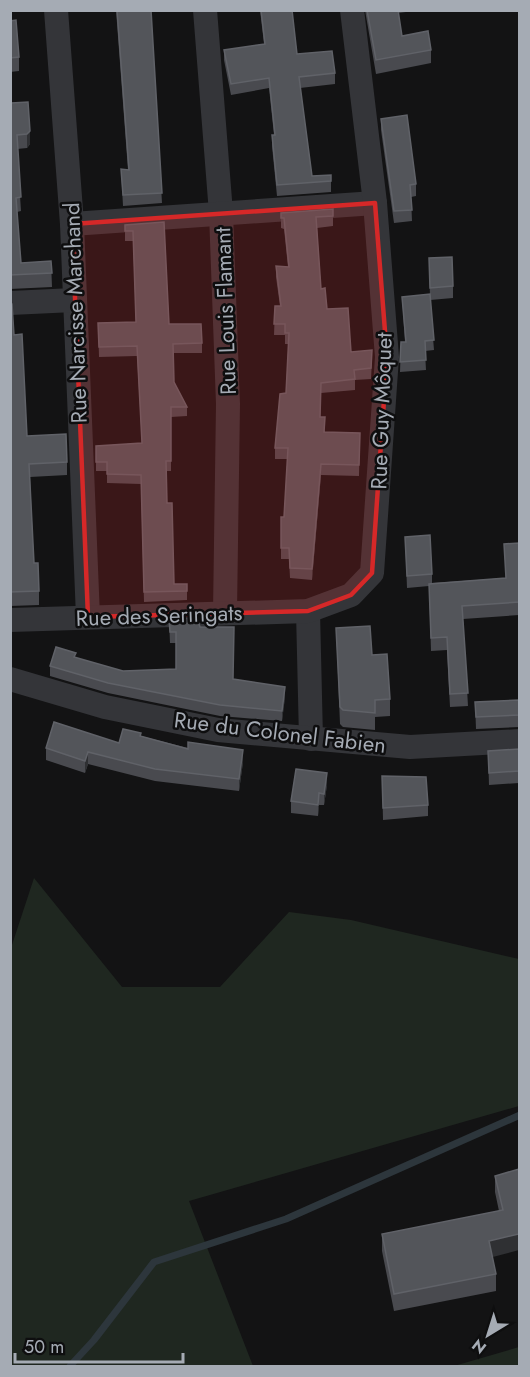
<svg xmlns="http://www.w3.org/2000/svg" width="530" height="1377" font-family="Jost,sans-serif">
  <rect width="100%" height="100%" fill="#131314"/>
  <!-- green -->
  <g fill="#1f2720">
    <path d="M 34,878 L 122,987 L 220,987 L 289,912 L 351,920 L 519,959 L 519,1106 L 189,1201 L 253,1366 L 11,1366 L 10,951 Z"/>
    <path d="M 519,1347 L 519,1366 L 454,1366 Z"/>
  </g>
  <g fill="none" stroke-linecap="round" stroke-linejoin="round">
    <!-- stream -->
    <path stroke="#2d363c" stroke-width="7" d="M 70,1366 L 94,1340 L 154,1262 L 286,1219 L 520,1115"/>
    <!-- minor -->
    <g stroke="#343539" stroke-width="24">
      <path d="M 56,10 L 72,224 L 88,617"/>
      <path d="M 205,10 L 221,213 L 228,404 L 225,612"/>
      <path d="M 72,224 L 375,203"/>
      <path d="M 10,303 L 74,300"/>
      <path d="M 308,611 L 311,739"/>
      <path d="M 10,620 L 308,611 L 351,595 L 372,573 L 387,357 L 375,203 L 352,10"/>
      <path d="M 10,679 L 105,707 L 218,730 L 410,747 L 520,741"/>
    </g>
  </g>
  <!-- wall -->
  <g fill="#494a4f">
    <path d="M 116,10 L 151,10 L 162,203 L 123,206 L 121,169 L 128,170 Z"/>
    <path d="M 260,10 L 292,10 L 297,54 L 335,73 L 335,84 L 300,88 L 312,176 L 331,175 L 331,192 L 277,196 L 272,146 L 272,135 L 274,135 L 269,88 L 231,95 L 224,60 L 224,50 L 264,44 Z"/>
    <path d="M 365,10 L 414,10 L 414,11 L 398,13 L 402,36 L 431,50 L 431,63 L 376,74 Z"/>
    <path d="M 10,21 L 19,57 L 19,71 L 10,72 Z"/>
    <path d="M 10,98 L 11,103 L 28,102 L 30,144 L 27,148 L 17,149 L 21,211 L 17,212 L 21,263 L 51,261 L 52,287 L 10,289 Z"/>
    <path d="M 381,119 L 416,184 L 416,196 L 411,197 L 412,221 L 394,223 L 381,130 Z"/>
    <path d="M 333,209 L 333,226 L 317,228 L 321,289 L 327,309 L 351,352 L 372,361 L 371,379 L 355,380 L 355,390 L 321,393 L 320,417 L 325,432 L 360,433 L 359,476 L 321,475 L 312,580 L 290,578 L 289,559 L 281,559 L 281,517 L 284,517 L 288,459 L 275,459 L 275,448 L 286,393 L 289,344 L 285,344 L 285,335 L 274,335 L 275,306 L 280,306 L 276,277 L 276,266 L 288,267 L 284,229 L 281,228 L 281,213 Z"/>
    <path d="M 164,222 L 169,324 L 202,343 L 202,353 L 174,353 L 174,382 L 187,407 L 187,416 L 171,417 L 171,471 L 167,471 L 167,503 L 174,584 L 187,584 L 187,600 L 144,602 L 141,484 L 107,483 L 107,471 L 96,471 L 96,446 L 142,443 L 137,356 L 99,357 L 98,323 L 136,322 L 133,241 L 125,241 L 125,225 Z"/>
    <path d="M 429,258 L 453,286 L 453,298 L 430,300 L 434,350 L 425,351 L 426,370 L 400,372 L 401,342 L 405,342 L 402,297 L 430,298 Z"/>
    <path d="M 10,303 L 27,436 L 67,458 L 67,475 L 30,477 L 34,563 L 39,591 L 39,605 L 10,606 Z"/>
    <path d="M 405,537 L 432,574 L 432,583 L 506,578 L 504,544 L 519,543 L 519,615 L 463,619 L 468,706 L 450,707 L 447,650 L 431,651 L 429,586 L 407,588 Z"/>
    <path d="M 169,619 L 200,627 L 233,679 L 285,697 L 282,721 L 220,716 L 108,693 L 50,676 L 50,666 L 76,658 L 123,671 L 176,669 L 176,643 L 170,643 Z"/>
    <path d="M 336,628 L 372,655 L 390,699 L 390,716 L 375,717 L 375,730 L 343,727 L 340,724 Z"/>
    <path d="M 519,700 L 519,727 L 476,729 L 475,702 Z"/>
    <path d="M 141,736 L 243,762 L 239,791 L 155,781 L 88,764 L 85,773 L 46,760 L 46,748 L 119,743 Z"/>
    <path d="M 519,749 L 519,783 L 489,785 L 488,751 Z"/>
    <path d="M 382,776 L 428,805 L 428,816 L 383,820 Z"/>
    <path d="M 327,785 L 324,805 L 319,805 L 318,816 L 291,813 L 291,801 Z"/>
    <path d="M 519,1169 L 492,1257 L 496,1274 L 496,1291 L 394,1311 L 382,1251 L 382,1234 L 499,1211 L 495,1192 L 495,1176 Z"/>
  </g>
  <!-- shaded-wall -->
  <g fill="#2f3033">
    <path d="M 30,131 L 30,144 L 27,148 L 27,134 Z"/>
    <path d="M 321,464 L 321,475 L 312,580 L 312,569 Z"/>
    <path d="M 285,687 L 285,697 L 282,721 L 282,711 Z"/>
    <path d="M 243,750 L 243,762 L 239,791 L 239,779 Z"/>
    <path d="M 88,752 L 88,764 L 85,773 L 85,761 Z"/>
    <path d="M 327,773 L 327,785 L 324,805 L 324,794 Z"/>
    <path d="M 319,793 L 319,805 L 318,816 L 318,805 Z"/>
    <path d="M 519,1234 L 519,1250 L 489,1258 L 489,1241 Z"/>
  </g>
  <!-- building -->
  <g fill="#53555a" stroke="#606268" stroke-width="1.5">
    <path d="M 117,10 L 151,10 L 162,193 L 123,195 L 121,169 L 129,170 Z"/>
    <path d="M 261,10 L 292,10 L 297,54 L 332,51 L 335,73 L 299,77 L 312,176 L 331,175 L 331,181 L 277,185 L 272,135 L 275,135 L 269,78 L 231,84 L 224,50 L 265,44 Z"/>
    <path d="M 367,10 L 398,10 L 402,36 L 428,31 L 431,50 L 376,60 Z"/>
    <path d="M 16,20 L 19,57 L 10,58 L 10,21 Z"/>
    <path d="M 10,98 L 11,103 L 28,102 L 30,131 L 27,134 L 17,135 L 21,197 L 16,198 L 21,263 L 51,261 L 52,273 L 10,275 Z"/>
    <path d="M 407,115 L 416,184 L 410,185 L 412,210 L 394,211 L 381,119 Z"/>
    <path d="M 333,209 L 333,216 L 316,217 L 321,289 L 325,288 L 327,309 L 348,308 L 351,352 L 372,350 L 371,368 L 354,370 L 355,379 L 321,383 L 320,417 L 325,417 L 324,432 L 360,433 L 359,465 L 321,464 L 312,569 L 290,568 L 289,548 L 281,548 L 281,517 L 284,517 L 288,448 L 275,448 L 280,394 L 286,393 L 289,333 L 285,333 L 285,324 L 274,324 L 275,306 L 281,306 L 276,266 L 289,267 L 284,218 L 281,218 L 281,213 Z"/>
    <path d="M 164,222 L 169,324 L 201,324 L 202,343 L 173,344 L 174,382 L 187,407 L 171,407 L 171,461 L 166,461 L 167,503 L 172,503 L 174,584 L 187,584 L 187,591 L 144,592 L 141,475 L 107,474 L 107,462 L 96,462 L 96,446 L 142,443 L 137,346 L 99,347 L 98,323 L 136,322 L 133,231 L 125,231 L 125,225 Z"/>
    <path d="M 452,257 L 453,286 L 430,288 L 429,258 Z"/>
    <path d="M 430,294 L 434,340 L 425,341 L 426,360 L 400,362 L 401,342 L 406,342 L 402,297 Z"/>
    <path d="M 10,303 L 12,304 L 14,335 L 22,334 L 27,436 L 66,434 L 67,462 L 29,464 L 34,563 L 38,563 L 39,591 L 10,592 Z"/>
    <path d="M 430,535 L 432,574 L 407,576 L 405,537 Z"/>
    <path d="M 519,543 L 519,602 L 462,606 L 468,693 L 450,694 L 447,637 L 431,638 L 429,584 L 506,578 L 504,544 Z"/>
    <path d="M 197,618 L 200,627 L 234,627 L 233,679 L 285,687 L 282,711 L 220,705 L 108,683 L 50,666 L 56,647 L 76,653 L 74,657 L 123,671 L 176,669 L 176,632 L 170,632 L 169,619 Z"/>
    <path d="M 370,626 L 372,655 L 387,654 L 390,699 L 375,700 L 375,713 L 343,710 L 340,707 L 336,628 Z"/>
    <path d="M 519,700 L 519,715 L 476,717 L 475,702 Z"/>
    <path d="M 54,722 L 119,743 L 123,729 L 141,733 L 140,736 L 188,749 L 188,742 L 243,750 L 239,779 L 155,769 L 88,752 L 85,761 L 46,748 Z"/>
    <path d="M 519,749 L 519,771 L 489,773 L 488,751 Z"/>
    <path d="M 296,769 L 327,773 L 324,794 L 319,793 L 318,805 L 291,801 Z"/>
    <path d="M 382,776 L 426,777 L 428,805 L 383,808 Z"/>
    <path d="M 519,1169 L 519,1234 L 489,1241 L 496,1274 L 394,1294 L 382,1234 L 503,1210 L 495,1176 Z"/>
  </g>
  <!-- marked area -->
  <path fill="#d62828" fill-opacity="0.2" stroke="#d62828" stroke-width="4.5" stroke-linejoin="round" d="M 375,203 L 387,357 L 372,573 L 351,595 L 308,611 L 88,617 L 72,224 Z"/>
  <g text-anchor="middle" dominant-baseline="central" stroke-width="5" stroke-linejoin="round" paint-order="stroke">
    <!-- street labels -->
    <g font-size="22" fill="#a5abb4" stroke="#0e0e0f">
      <text transform="translate(225 311) rotate(-92)">Rue Louis Flamant</text>
      <text transform="translate(75 313) rotate(-92)">Rue Narcisse Marchand</text>
      <text transform="translate(381 411) rotate(-88)">Rue Guy Môquet</text>
      <text transform="translate(159 615) rotate(-2)">Rue des Seringats</text>
      <text transform="translate(280 732) rotate(7)">Rue du Colonel Fabien</text>
    </g>
  </g>
  <!-- border -->
  <rect width="530" height="1377" fill="none" stroke="#a5abb4" stroke-width="24"/>
  <!-- north arrow -->
  <g transform="translate(488 1335) rotate(218)" stroke="#0e0e0f" stroke-width="4.5" paint-order="stroke">
  <path d="M0-4.5L10 22L0 15L-10 22Z" fill="#a5abb4"/>
  <text y="-9" font-size="16" font-weight="bold" text-anchor="middle" fill="#a5abb4">N</text>
  </g>
  <!-- scale -->
  <path d="M15 1353v9h168v-9" fill="none" stroke="#a5abb4" stroke-width="3"/>
  <text x="24" y="1353" font-size="18" fill="#a5abb4" stroke="#0e0e0f" stroke-width="4.5" paint-order="stroke">50 m</text>
</svg>
